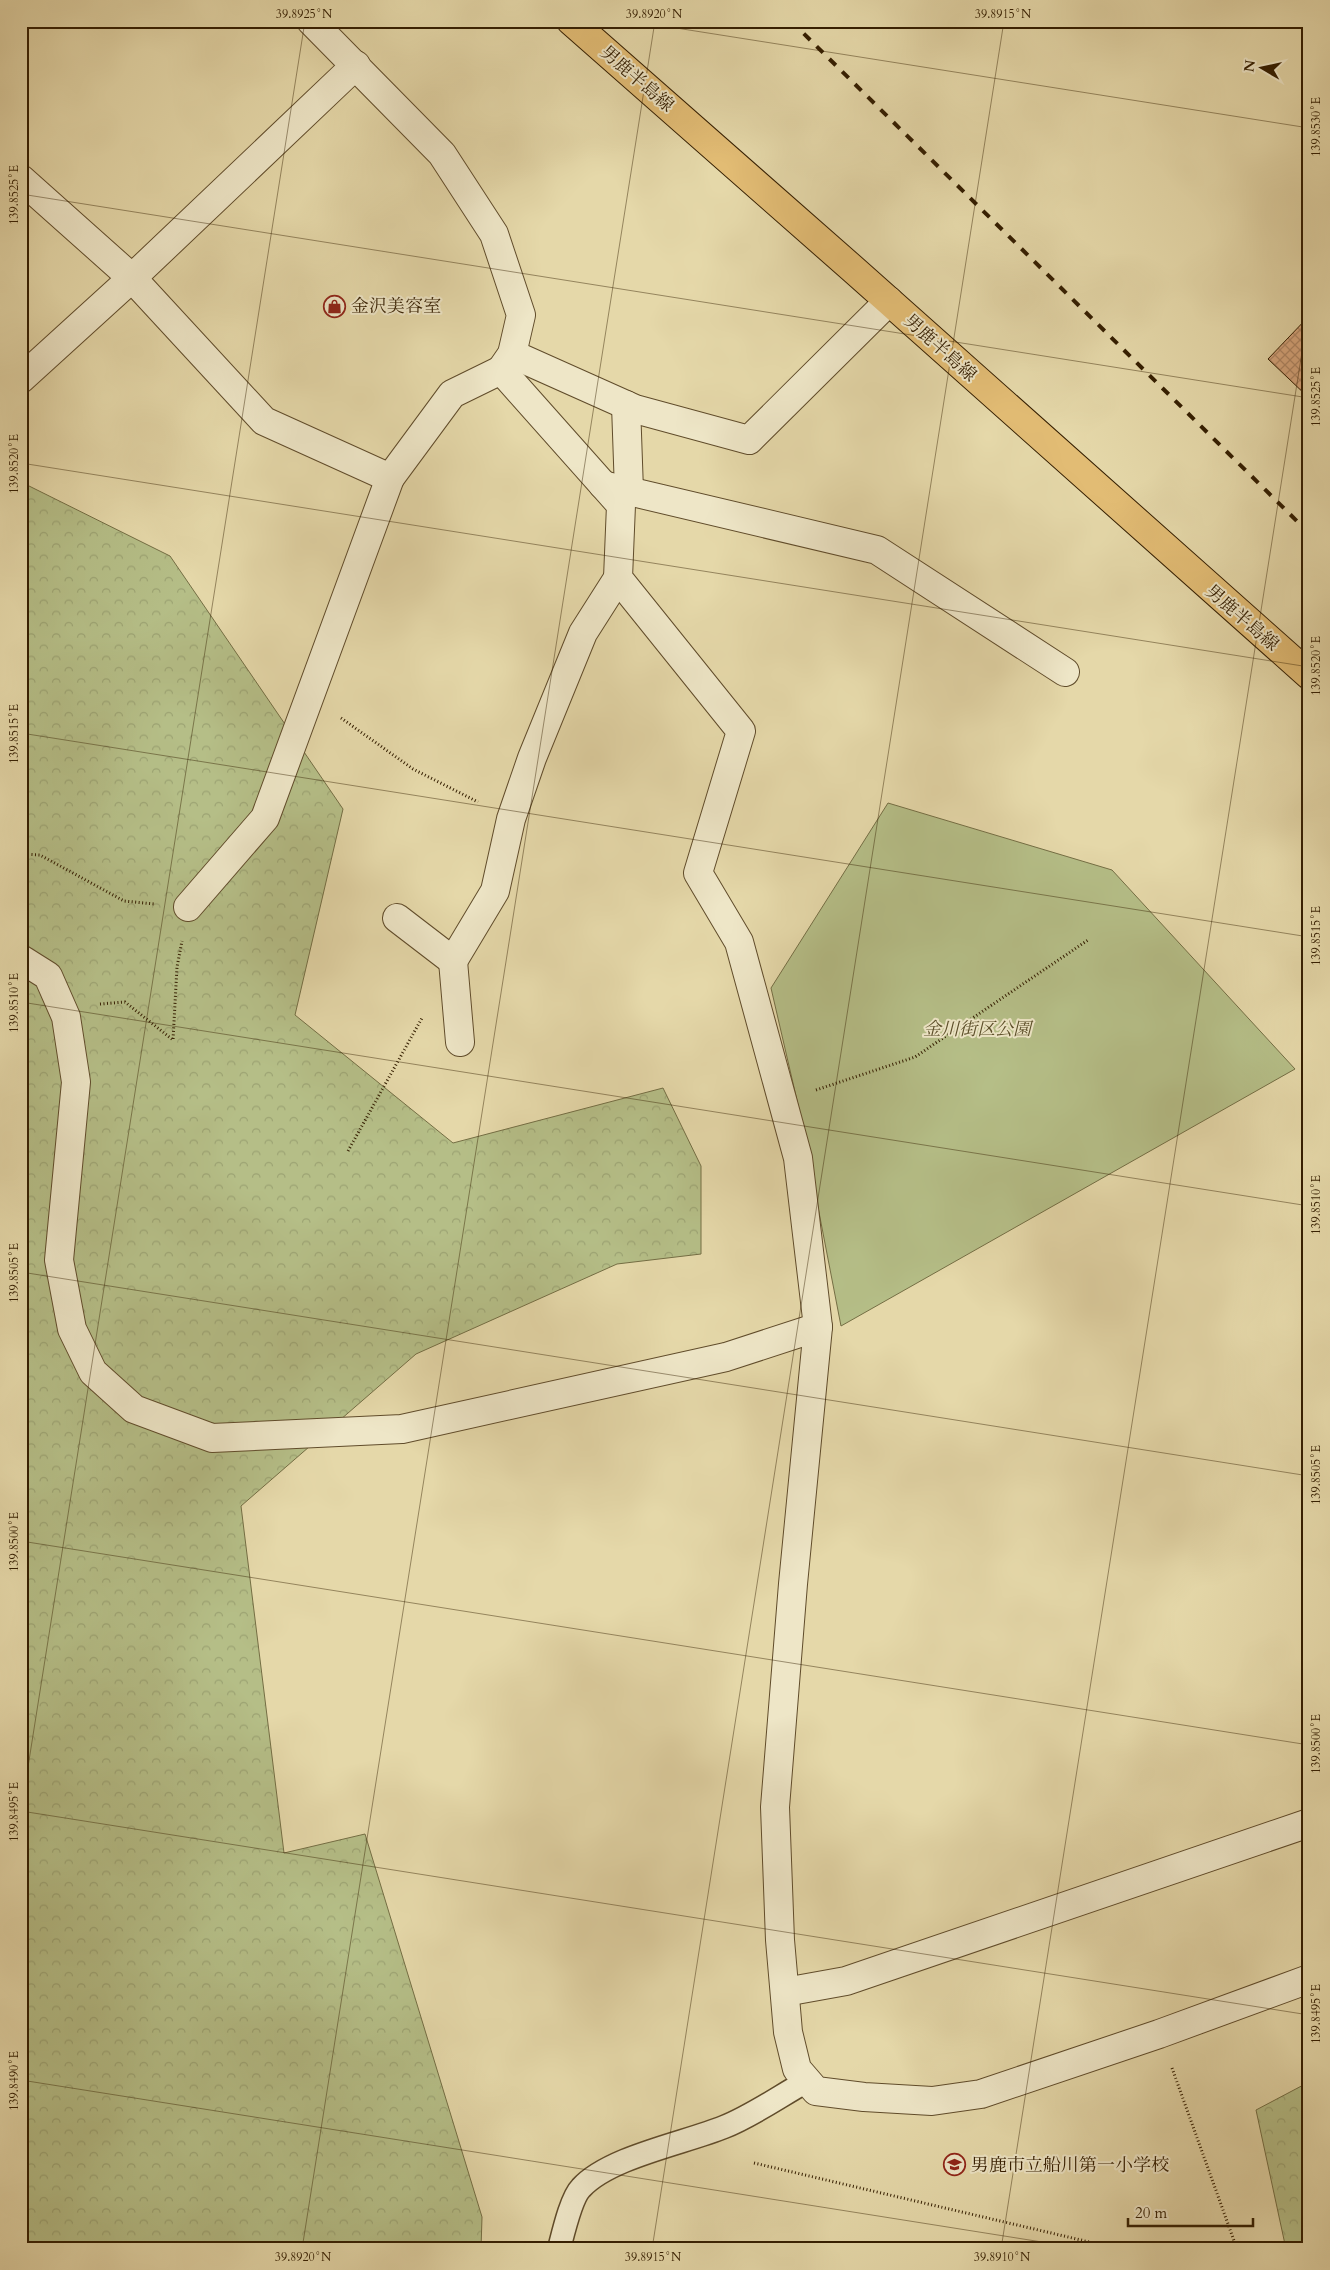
<svg xmlns="http://www.w3.org/2000/svg" width="1330" height="2270" font-family="Cardo,'Noto Serif JP',serif">
  <defs>
    <pattern id="forest-crowns" width="20" height="18" patternUnits="userSpaceOnUse" patternTransform="scale(1.25)"><rect width="20" height="18" fill="#b5be87"/><path d="M2 6a3 3 0 1 1 6 0M12 15a3 3 0 1 1 6 0" fill="none" stroke="#9ca373"/></pattern>
    <pattern id="building-cross-hatch" width="8" height="8" patternUnits="userSpaceOnUse" patternTransform="scale(1.25)"><rect width="8" height="8" fill="#d9a87f"/><path d="M0 0l8 8M0 8l8-8" fill="none" stroke="#b18866"/></pattern>
  </defs>
  <rect width="100%" height="100%" fill="#e5d8a9"/>
  <filter id="stains"><feTurbulence type="fractalNoise" baseFrequency=".004" numOctaves="4"/><feColorMatrix values="0 0 0 0 .2 0 0 0 0 .09 0 0 0 0 .02 0 0 0 .5 -.17"/></filter>
  <radialGradient id="worn" r=".72"><stop offset=".6" stop-color="#630" stop-opacity="0"/><stop offset="1" stop-color="#630" stop-opacity=".3"/></radialGradient>
  <!-- green -->
  <path fill="#b5be87" stroke="#746e44" d="M 888,803 L 1112,870 L 1295,1069 L 841,1326 L 799,1109 L 771,988 Z"/>
  <!-- forest -->
  <g fill="url(#forest-crowns)" stroke="#746e44">
    <path d="M 21,482 L 170,556 L 343,809 L 295,1015 L 453,1143 L 663,1088 L 701,1166 L 701,1254 L 617,1264 L 416,1354 L 241,1506 L 284,1853 L 365,1834 L 482,2217 L 481,2249 L 21,2249 Z"/>
    <path d="M 1309,2082 L 1309,2249 L 1286,2249 L 1256,2110 Z"/>
  </g>
  <!-- building -->
  <path fill="url(#building-cross-hatch)" stroke="#341e01" d="M 1309,316 L 1309,398 L 1268,359 Z"/>
  <g fill="none" stroke-linecap="round" stroke-linejoin="round">
    <defs>
      <path id="lane" d="M 559,2249 C 563,2234 571,2198 581,2188 C 609,2157 685,2143 724,2127 C 752,2116 780,2096 807,2081"/>
      <g id="street">
        <path d="M 311,21 L 442,154 L 494,234 L 521,315 L 512,354 L 501,370 L 621,505 L 618,578 L 741,731 L 698,873 L 739,942 L 798,1158 L 818,1327 L 793,1584 L 775,1807 L 780,1940 L 788,2032 L 797,2069 L 816,2091 L 864,2097 L 932,2101 L 981,2094 L 1159,2034 L 1309,1979"/>
        <path d="M 21,179 L 132,278 L 264,421 L 390,478 L 452,394 L 501,370"/>
        <path d="M 512,354 L 635,409 L 749,440 L 889,301"/>
        <path d="M 21,379 L 132,278 L 356,65"/>
        <path d="M 626,405 L 629,491"/>
        <path d="M 603,485 L 877,550 L 1065,672"/>
        <path d="M 188,907 L 265,818 L 390,478"/>
        <path d="M 397,918 L 453,961 L 495,891 L 511,819 L 532,758 L 583,633 L 618,578"/>
        <path d="M 21,959 L 48,976 L 66,1017 L 76,1082 L 59,1260 L 72,1329 L 93,1372 L 134,1409 L 212,1438 L 402,1429 L 726,1357 L 818,1327"/>
        <path d="M 453,961 L 460,1042"/>
        <path d="M 785,1992 L 846,1981 L 1309,1823"/>
      </g>
      <path id="primary" d="M 571,21 L 854,270 L 1309,675"/>
    </defs>
    <!-- lane casing -->
    <use href="#lane" stroke="#604c2b" stroke-width="25"/>
    <!-- street casing -->
    <use href="#street" stroke="#604c2b" stroke-width="30"/>
    <!-- primary casing -->
    <use href="#primary" stroke="#341e01" stroke-width="30"/>
    <!-- path -->
    <g stroke="#341e01" stroke-width="3" stroke-dasharray="1 2.5" stroke-linecap="butt">
      <path d="M 341,718 L 413,769 L 478,802"/>
      <path d="M 21,854 L 40,855 L 124,901 L 154,904"/>
      <path d="M 100,1004 L 125,1002 L 173,1040 L 177,967 L 182,941"/>
      <path d="M 21,1028 L 30,1023"/>
      <path d="M 816,1090 L 915,1057 L 1088,940"/>
      <path d="M 348,1151 L 422,1018"/>
      <path d="M 1172,2068 L 1237,2249"/>
      <path d="M 754,2163 L 1119,2249"/>
    </g>
    <!-- lane -->
    <use href="#lane" stroke="#eee6c7" stroke-width="22"/>
    <!-- street -->
    <use href="#street" stroke="#eee6c7" stroke-width="28"/>
    <!-- primary -->
    <use href="#primary" stroke="#e2bc74" stroke-width="28"/>
    <!-- rail -->
    <path stroke="#341e01" stroke-width="4" stroke-dasharray="9 9" stroke-linecap="butt" d="M 791,21 L 1309,533"/>
  </g>
  <!-- ticks -->
  <path fill="none" stroke="#341e01" stroke-width="1" stroke-opacity="0.45" d="M 632,21 L 1309,128M 21,194 L 1309,398M 21,463 L 1309,667M 21,733 L 1309,937M 21,1002 L 1309,1206M 21,1272 L 1309,1476M 21,1541 L 1309,1745M 21,1811 L 1309,2015M 21,1811 L 305,21M 21,2080 L 1086,2249M 302,2249 L 655,21M 652,2249 L 1004,21M 1001,2249 L 1309,308"/>
  <!-- icons -->
  <defs>
    <symbol id="shop-ring" viewBox="-11 -11 22 22"><circle r="9.5" fill="#eee6c7" stroke="#8f2418" stroke-width="1.5"/><path d="M-5-2.5h2.3a2.7 3.5 0 0 1 5.4 0H5L5.5 6h-11ZM-1.5-2.5h3a1.5 2.3 0 0 0-3 0Z" fill="#8f2418"/></symbol>
    <symbol id="school-ring" viewBox="-11 -11 22 22"><circle r="9.5" fill="#eee6c7" stroke="#8f2418" stroke-width="1.5"/><path d="M0-5L7-2L0 1L-7-2ZM-4 1L0 2.5L4 1V4Q0 6-4 4Z" fill="#8f2418"/></symbol>
  </defs>
  <g fill-rule="evenodd">
    <use href="#shop-ring" x="322" y="294" width="25" height="25"/>
    <use href="#school-ring" x="942" y="2152" width="25" height="25"/>
  </g>
  <g text-anchor="middle" dominant-baseline="central" stroke-width="4" stroke-linejoin="round" paint-order="stroke">
    <!-- street labels -->
    <g font-size="18" fill="#341e01" stroke="#eee6c7">
      <text transform="translate(637 79) rotate(41)">男鹿半島線</text>
      <text transform="translate(940 348) rotate(42)">男鹿半島線</text>
      <text transform="translate(1242 618) rotate(41)">男鹿半島線</text>
    </g>
    <!-- poi labels -->
    <g font-size="18" fill="#341e01" stroke="#eee6c7" text-anchor="start">
      <text x="351" y="306">金沢美容室</text>
      <text x="971" y="2165">男鹿市立船川第一小学校</text>
    </g>
    <!-- park labels -->
    <g font-size="18" font-style="italic" fill="#5b4e29" stroke="#eee6c7">
      <text x="977" y="1029">金川街区公園</text>
    </g>
  </g>
  <!-- margin -->
  <rect width="1330" height="2270" fill="none" stroke="#e5d8a9" stroke-width="55"/>
  <!-- north arrow -->
  <g transform="translate(1262 68) rotate(279)" stroke="#eee6c7" stroke-width="4" paint-order="stroke">
  <path d="M0-4L9 19L0 12L-9 19Z" fill="#341e01"/>
  <text y="-8" font-size="14" font-weight="bold" text-anchor="middle" fill="#341e01">N</text>
  </g>
  <!-- scale -->
  <path d="M1128 2218v8h125v-8" fill="none" stroke="#341e01" stroke-width="2.5"/>
  <text x="1135" y="2218" font-size="15" fill="#341e01" stroke="#eee6c7" stroke-width="4" paint-order="stroke">20 m</text>
  <rect x="28" y="28" width="1274" height="2214" fill="none" stroke="#341e01" stroke-width="2"/>
  <g font-size="12" text-anchor="middle" fill="#341e01">
    <text x="304" y="18">39.8925°N</text>
    <text x="654" y="18">39.8920°N</text>
    <text x="1003" y="18">39.8915°N</text>
    <text transform="translate(1316 127) rotate(-90)" y="4">139.8530°E</text>
    <text transform="translate(14 195) rotate(-90)" y="4">139.8525°E</text>
    <text transform="translate(1316 397) rotate(-90)" y="4">139.8525°E</text>
    <text transform="translate(14 464) rotate(-90)" y="4">139.8520°E</text>
    <text transform="translate(1316 666) rotate(-90)" y="4">139.8520°E</text>
    <text transform="translate(14 734) rotate(-90)" y="4">139.8515°E</text>
    <text transform="translate(1316 936) rotate(-90)" y="4">139.8515°E</text>
    <text transform="translate(14 1003) rotate(-90)" y="4">139.8510°E</text>
    <text transform="translate(1316 1205) rotate(-90)" y="4">139.8510°E</text>
    <text transform="translate(14 1273) rotate(-90)" y="4">139.8505°E</text>
    <text transform="translate(1316 1475) rotate(-90)" y="4">139.8505°E</text>
    <text transform="translate(14 1542) rotate(-90)" y="4">139.8500°E</text>
    <text transform="translate(1316 1744) rotate(-90)" y="4">139.8500°E</text>
    <text transform="translate(14 1812) rotate(-90)" y="4">139.8495°E</text>
    <text transform="translate(1316 2014) rotate(-90)" y="4">139.8495°E</text>
    <text transform="translate(14 2081) rotate(-90)" y="4">139.8490°E</text>
    <text x="303" y="2261">39.8920°N</text>
    <text x="653" y="2261">39.8915°N</text>
    <text x="1002" y="2261">39.8910°N</text>
  </g>
  <rect width="100%" height="100%" filter="url(#stains)"/>
  <rect width="100%" height="100%" fill="url(#worn)"/>
</svg>
